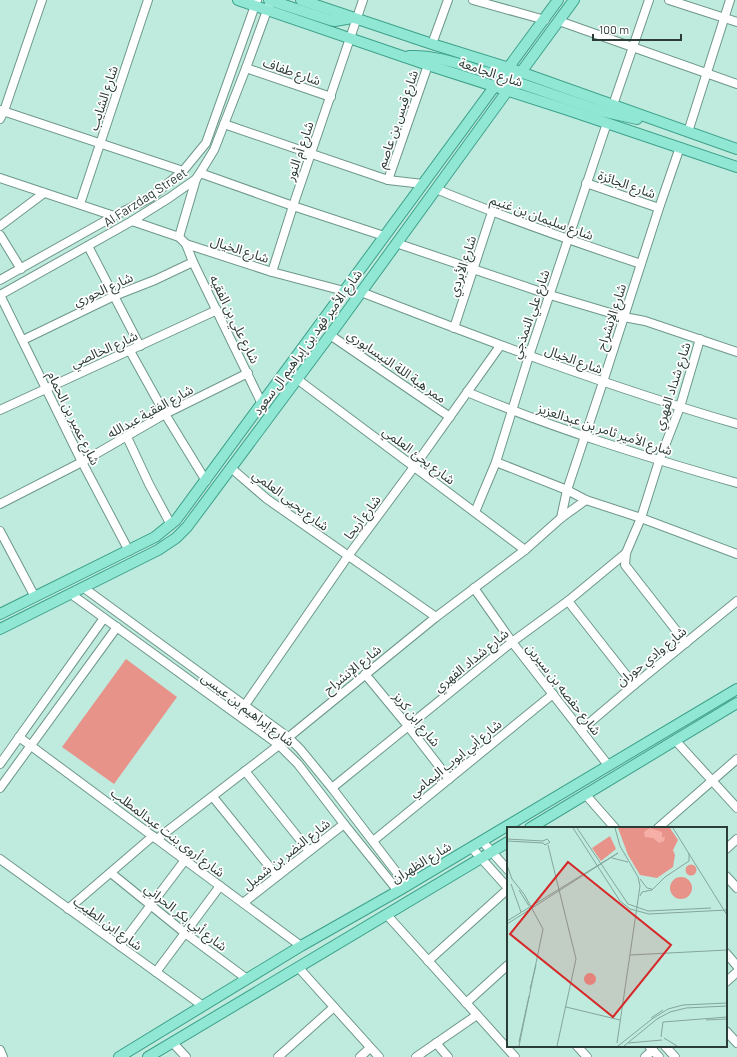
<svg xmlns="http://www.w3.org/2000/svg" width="737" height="1057" font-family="Barlow,'Noto Sans Arabic',sans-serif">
  <rect width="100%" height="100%" fill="#bfebde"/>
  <!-- green -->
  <path fill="#e89389" d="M 126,659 L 177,697 L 114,784 L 62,747 Z"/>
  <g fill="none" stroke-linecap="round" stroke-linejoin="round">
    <defs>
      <g id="minor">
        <path d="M 473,0 L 545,20"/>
        <path d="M 669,0 L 737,22"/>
        <path d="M 559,21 L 737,84"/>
        <path d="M 432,44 L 448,0"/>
        <path d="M 246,68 L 331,97"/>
        <path d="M 613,105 L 649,0"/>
        <path d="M 0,110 L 183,171"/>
        <path d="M 0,119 L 4,111 L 42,0"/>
        <path d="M 224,124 L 388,180 L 423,184"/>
        <path d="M 688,132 L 730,0"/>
        <path d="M 200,173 L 293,206 L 384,236"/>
        <path d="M 0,178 L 114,216"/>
        <path d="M 388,180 L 428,65"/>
        <path d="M 586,183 L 659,208"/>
        <path d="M 436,189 C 503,217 572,241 641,264"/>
        <path d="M 80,204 L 148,0"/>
        <path d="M 132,221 L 179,237 L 186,244 L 272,272 L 344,291"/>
        <path d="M 0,226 L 44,193"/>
        <path d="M 0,235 L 21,269"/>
        <path d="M 179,237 L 196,179"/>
        <path d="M 396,243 L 550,295 L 624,317 L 645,321 L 737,352"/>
        <path d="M 186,244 L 193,262 L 262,404"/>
        <path d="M 88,246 L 140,346"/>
        <path d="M 272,272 L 293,206 L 363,0"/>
        <path d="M 0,280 L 114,216 L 150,198 L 183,171 L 206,143 L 257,0"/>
        <path d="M 361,292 C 485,340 609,387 737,424"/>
        <path d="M 0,295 L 132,221 L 169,198 L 196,179 L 200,173 L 214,150 L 246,68 L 269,5"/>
        <path d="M 0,295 L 82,462 L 129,551"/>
        <path d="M 454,328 L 492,212"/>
        <path d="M 330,335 L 450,417"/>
        <path d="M 23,340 L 114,296 L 155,280 L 193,262"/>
        <path d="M 130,351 L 165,414 L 206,481"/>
        <path d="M 297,379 L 525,550"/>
        <path d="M 467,392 C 555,429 646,457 737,483"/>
        <path d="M 0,410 L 217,310"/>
        <path d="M 127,437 L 149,484 L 171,525"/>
        <path d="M 496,462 L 567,490 L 586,500 L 641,518 L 737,554"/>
        <path d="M 231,468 L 267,499 L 436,617"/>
        <path d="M 0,504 L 82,462 L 165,414 L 248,373"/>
        <path d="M 475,512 L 496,462 L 529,356 L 607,123"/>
        <path d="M 561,518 L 567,490 L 603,382 L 659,208 L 680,147"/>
        <path d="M 0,531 L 35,597"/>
        <path d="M 84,588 L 288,737 L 300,749 L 332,788 L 407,886"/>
        <path d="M 474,588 L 512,642 L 608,765"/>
        <path d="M 71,594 L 279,745 L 298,764 L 344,824 L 398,891"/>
        <path d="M 568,601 L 634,685"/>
        <path d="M 686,643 L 625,565 L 626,553 L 641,518 L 659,461 L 680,407 L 700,339"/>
        <path d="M 365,674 L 408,726 L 449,779"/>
        <path d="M 245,705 L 348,556 L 414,467 L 500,346"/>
        <path d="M 581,730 L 634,685 L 737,601"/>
        <path d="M 19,737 L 301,946"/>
        <path d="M 675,740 L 737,808"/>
        <path d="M 0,764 L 104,618"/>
        <path d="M 245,771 L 309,851"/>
        <path d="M 0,788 L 117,627"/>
        <path d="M 332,788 L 512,642 L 568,601 L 626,553"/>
        <path d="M 585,794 L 615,828"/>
        <path d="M 213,797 L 277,876"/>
        <path d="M 658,828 L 737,759"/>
        <path d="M 157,839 L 279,745 L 436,617 L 525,550 L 561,518 L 586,500"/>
        <path d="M 373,841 L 553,694"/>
        <path d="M 482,841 L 508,870"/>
        <path d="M 471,847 L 508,888"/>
        <path d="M 726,849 L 737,839"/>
        <path d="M 0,859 L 203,1006"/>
        <path d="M 111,873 L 185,933 L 247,979"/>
        <path d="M 726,876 L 737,888"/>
        <path d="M 243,903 L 344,824"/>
        <path d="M 68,909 L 153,836"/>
        <path d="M 387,915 L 515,1057"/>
        <path d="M 120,946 L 185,860"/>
        <path d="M 726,953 L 737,966"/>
        <path d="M 428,961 L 508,889"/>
        <path d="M 298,967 L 379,1057"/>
        <path d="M 156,972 L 220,886"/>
        <path d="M 726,982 L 737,972"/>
        <path d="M 466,1003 L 508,965"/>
        <path d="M 726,1031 L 737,1043"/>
        <path d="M 172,1042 L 186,1057"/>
        <path d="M 436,1043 L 448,1057"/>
        <path d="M 577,1046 L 587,1057"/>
        <path d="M 649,1046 L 659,1057"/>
        <path d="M 665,1046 L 675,1057"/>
        <path d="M 0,1050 L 3,1057"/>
        <path d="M 278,1057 L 334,1007"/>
        <path d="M 360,1057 L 370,1048"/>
        <path d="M 416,1057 L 477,1015"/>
        <path d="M 645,1057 L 653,1050"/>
      </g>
      <g id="major">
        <path d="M 238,0 L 428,65 L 565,109 L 737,167"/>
        <path d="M 269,0 L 330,20 L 335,21 L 352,18"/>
        <path d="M 301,0 L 432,44 L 509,68 L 737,149"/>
        <path d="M 409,56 C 432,55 453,62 475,69 C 486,72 496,76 508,75"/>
        <path d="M 509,83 L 522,84 L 601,111 L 637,119"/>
        <path d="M 0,614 L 155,537 L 176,520 L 558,0"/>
        <path d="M 0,629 L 158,550 L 176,538 L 187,527 L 330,335 L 513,83 L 574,0"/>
        <path d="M 530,828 L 737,703"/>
        <path d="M 119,1057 L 301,946 L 398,891 L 737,689"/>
        <path d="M 148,1057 L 508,842"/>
      </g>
    </defs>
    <!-- minor casing -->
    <use href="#minor" stroke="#6e978b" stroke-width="10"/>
    <!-- major casing -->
    <use href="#major" stroke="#3da18a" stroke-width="12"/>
    <!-- minor -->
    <use href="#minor" stroke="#fff" stroke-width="8"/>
    <!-- major -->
    <use href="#major" stroke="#90e7d4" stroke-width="10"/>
  </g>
  <g text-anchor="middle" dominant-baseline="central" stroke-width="3.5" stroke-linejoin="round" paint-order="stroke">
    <!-- street labels -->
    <g font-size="13" fill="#2b3c37" stroke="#fff">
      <text transform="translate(292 71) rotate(19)">شارع طفاف</text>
      <text transform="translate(491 72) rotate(18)">شارع الجامعة</text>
      <text transform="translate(103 98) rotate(-72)">شارع الشايب</text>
      <text transform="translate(397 119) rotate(-71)">شارع قيس بن عاصم</text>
      <text transform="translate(299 151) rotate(-71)">شارع أم النور</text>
      <text transform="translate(627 184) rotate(19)">شارع الجائزة</text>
      <text transform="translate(145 197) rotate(-33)">Al Farzdaq Street</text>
      <text transform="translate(542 217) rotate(20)">شارع سليمان بن غنيم</text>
      <text transform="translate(240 249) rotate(18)">شارع الخيال</text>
      <text transform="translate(462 266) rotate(-72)">شارع الأبردي</text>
      <text transform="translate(103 289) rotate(-24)">شارع الحوري</text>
      <text transform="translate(530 314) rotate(-71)">شارع علي النمذجي</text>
      <text transform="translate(611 317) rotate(-72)">شارع الإنشراح</text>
      <text transform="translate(235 319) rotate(64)">شارع علي بن الفقيه</text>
      <text transform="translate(307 342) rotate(-54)">شارع الأمير فهد بن إبراهيم ال سعود</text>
      <text transform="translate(104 349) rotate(-24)">شارع الخالصي</text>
      <text transform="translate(574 359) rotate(20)">شارع الخيال</text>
      <text transform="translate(397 366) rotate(35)">ممر هبة اللة النيسابوري</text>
      <text transform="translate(672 386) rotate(-72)">شارع شداد الفهري</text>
      <text transform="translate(150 411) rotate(-29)">شارع الفقية عبدالله</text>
      <text transform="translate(74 418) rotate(64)">شارع عمير بن الحمام</text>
      <text transform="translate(605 429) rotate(18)">شارع الأمير ثامر بن عبدالعزيز</text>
      <text transform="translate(419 455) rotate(37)">شارع يحئ العلمي</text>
      <text transform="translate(291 500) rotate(37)">شارع يحيى العلمي</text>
      <text transform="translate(362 517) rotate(-53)">شارع أريحا</text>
      <text transform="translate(651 656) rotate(-39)">شارع وادي حوران</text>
      <text transform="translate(471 660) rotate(-39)">شارع شداد الفهري</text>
      <text transform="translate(352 669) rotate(-39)">شارع الإنشراح</text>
      <text transform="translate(564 689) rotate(52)">شارع حفصه بن سيرين</text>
      <text transform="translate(248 709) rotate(37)">شارع إبراهيم بن عيسى</text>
      <text transform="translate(417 719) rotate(51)">شارع ابن كريز</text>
      <text transform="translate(455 758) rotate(-39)">شارع أبي ايوب اليمامي</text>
      <text transform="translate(168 832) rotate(37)">شارع أروى بنت عبدالمطلب</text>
      <text transform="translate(286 854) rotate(-38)">شارع النضر بن شميل</text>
      <text transform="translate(421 862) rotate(-31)">شارع الظهران</text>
      <text transform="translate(186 917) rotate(38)">شارع أبي بكر الحراني</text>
      <text transform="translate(108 923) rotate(36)">شارع ابن الطيب</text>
    </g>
  </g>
  <!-- overview -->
  <g transform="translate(507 827)">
    <rect width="220" height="220" fill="#bfebde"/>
    <path d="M178.5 43a5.5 5.5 0 1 1 11 0a5.5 5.5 0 1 1-11 0ZM163 61a11 11 0 1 1 22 0a11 11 0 1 1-22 0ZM77 152a6 6 0 1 1 12 0a6 6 0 1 1-12 0Z" fill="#e89389"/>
    <path d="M 111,1 L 163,1 L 171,13 L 166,23 L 168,28 L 166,40 L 150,51 L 133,48 L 121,28 ZM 103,9 L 109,22 L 94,34 L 85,21 Z" fill="#e89389"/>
    <path d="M 143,1 L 155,5 L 155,10 L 158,10 L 157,14 L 152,16 L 146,11 L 138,10 L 137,5 Z" fill="#f5afa6"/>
    <path fill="none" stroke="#84a59b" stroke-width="1" d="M 66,1 L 113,74 L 123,82 L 142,87 L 220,83M 70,1 L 121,77 L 141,84 L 204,81M 108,1 L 113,19 L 131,50 L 133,59 L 110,216M 166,1 L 220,88M 0,12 L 36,14 L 40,12 L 43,15 L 38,18 L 36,16 L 0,14M 41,18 L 69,132 L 50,219M 105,31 L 121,35M 0,38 L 5,52 L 17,67 L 36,102 L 12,219M 133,52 L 140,61 L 145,62M 4,57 L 14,85M 12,63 L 22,79M 133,69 L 135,65 L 145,63 L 158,50 L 182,34 L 182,26M 0,94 L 111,26 L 0,97M 123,128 L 220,123M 23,162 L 29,138M 59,180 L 113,193M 144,191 L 156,183M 199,193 L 220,192M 154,210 L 156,195 L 220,190M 157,211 L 170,219M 12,215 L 22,169M 121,216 L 155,213M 111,219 L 145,192 L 161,182 L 176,178 L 220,176M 117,219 L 150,192 L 163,185 L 179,181 L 220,179"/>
    <path fill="#d62828" fill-opacity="0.15" stroke="#d62828" stroke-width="2" d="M 61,35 L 164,118 L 106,190 L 3,107 Z"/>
    <rect width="220" height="220" fill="none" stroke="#2b3c37" stroke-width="2"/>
  </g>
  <!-- scale -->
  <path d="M593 34v6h88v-6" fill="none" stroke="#2b3c37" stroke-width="2"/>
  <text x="599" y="34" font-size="12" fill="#2b3c37" stroke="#ffffff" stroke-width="3" paint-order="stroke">100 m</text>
</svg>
